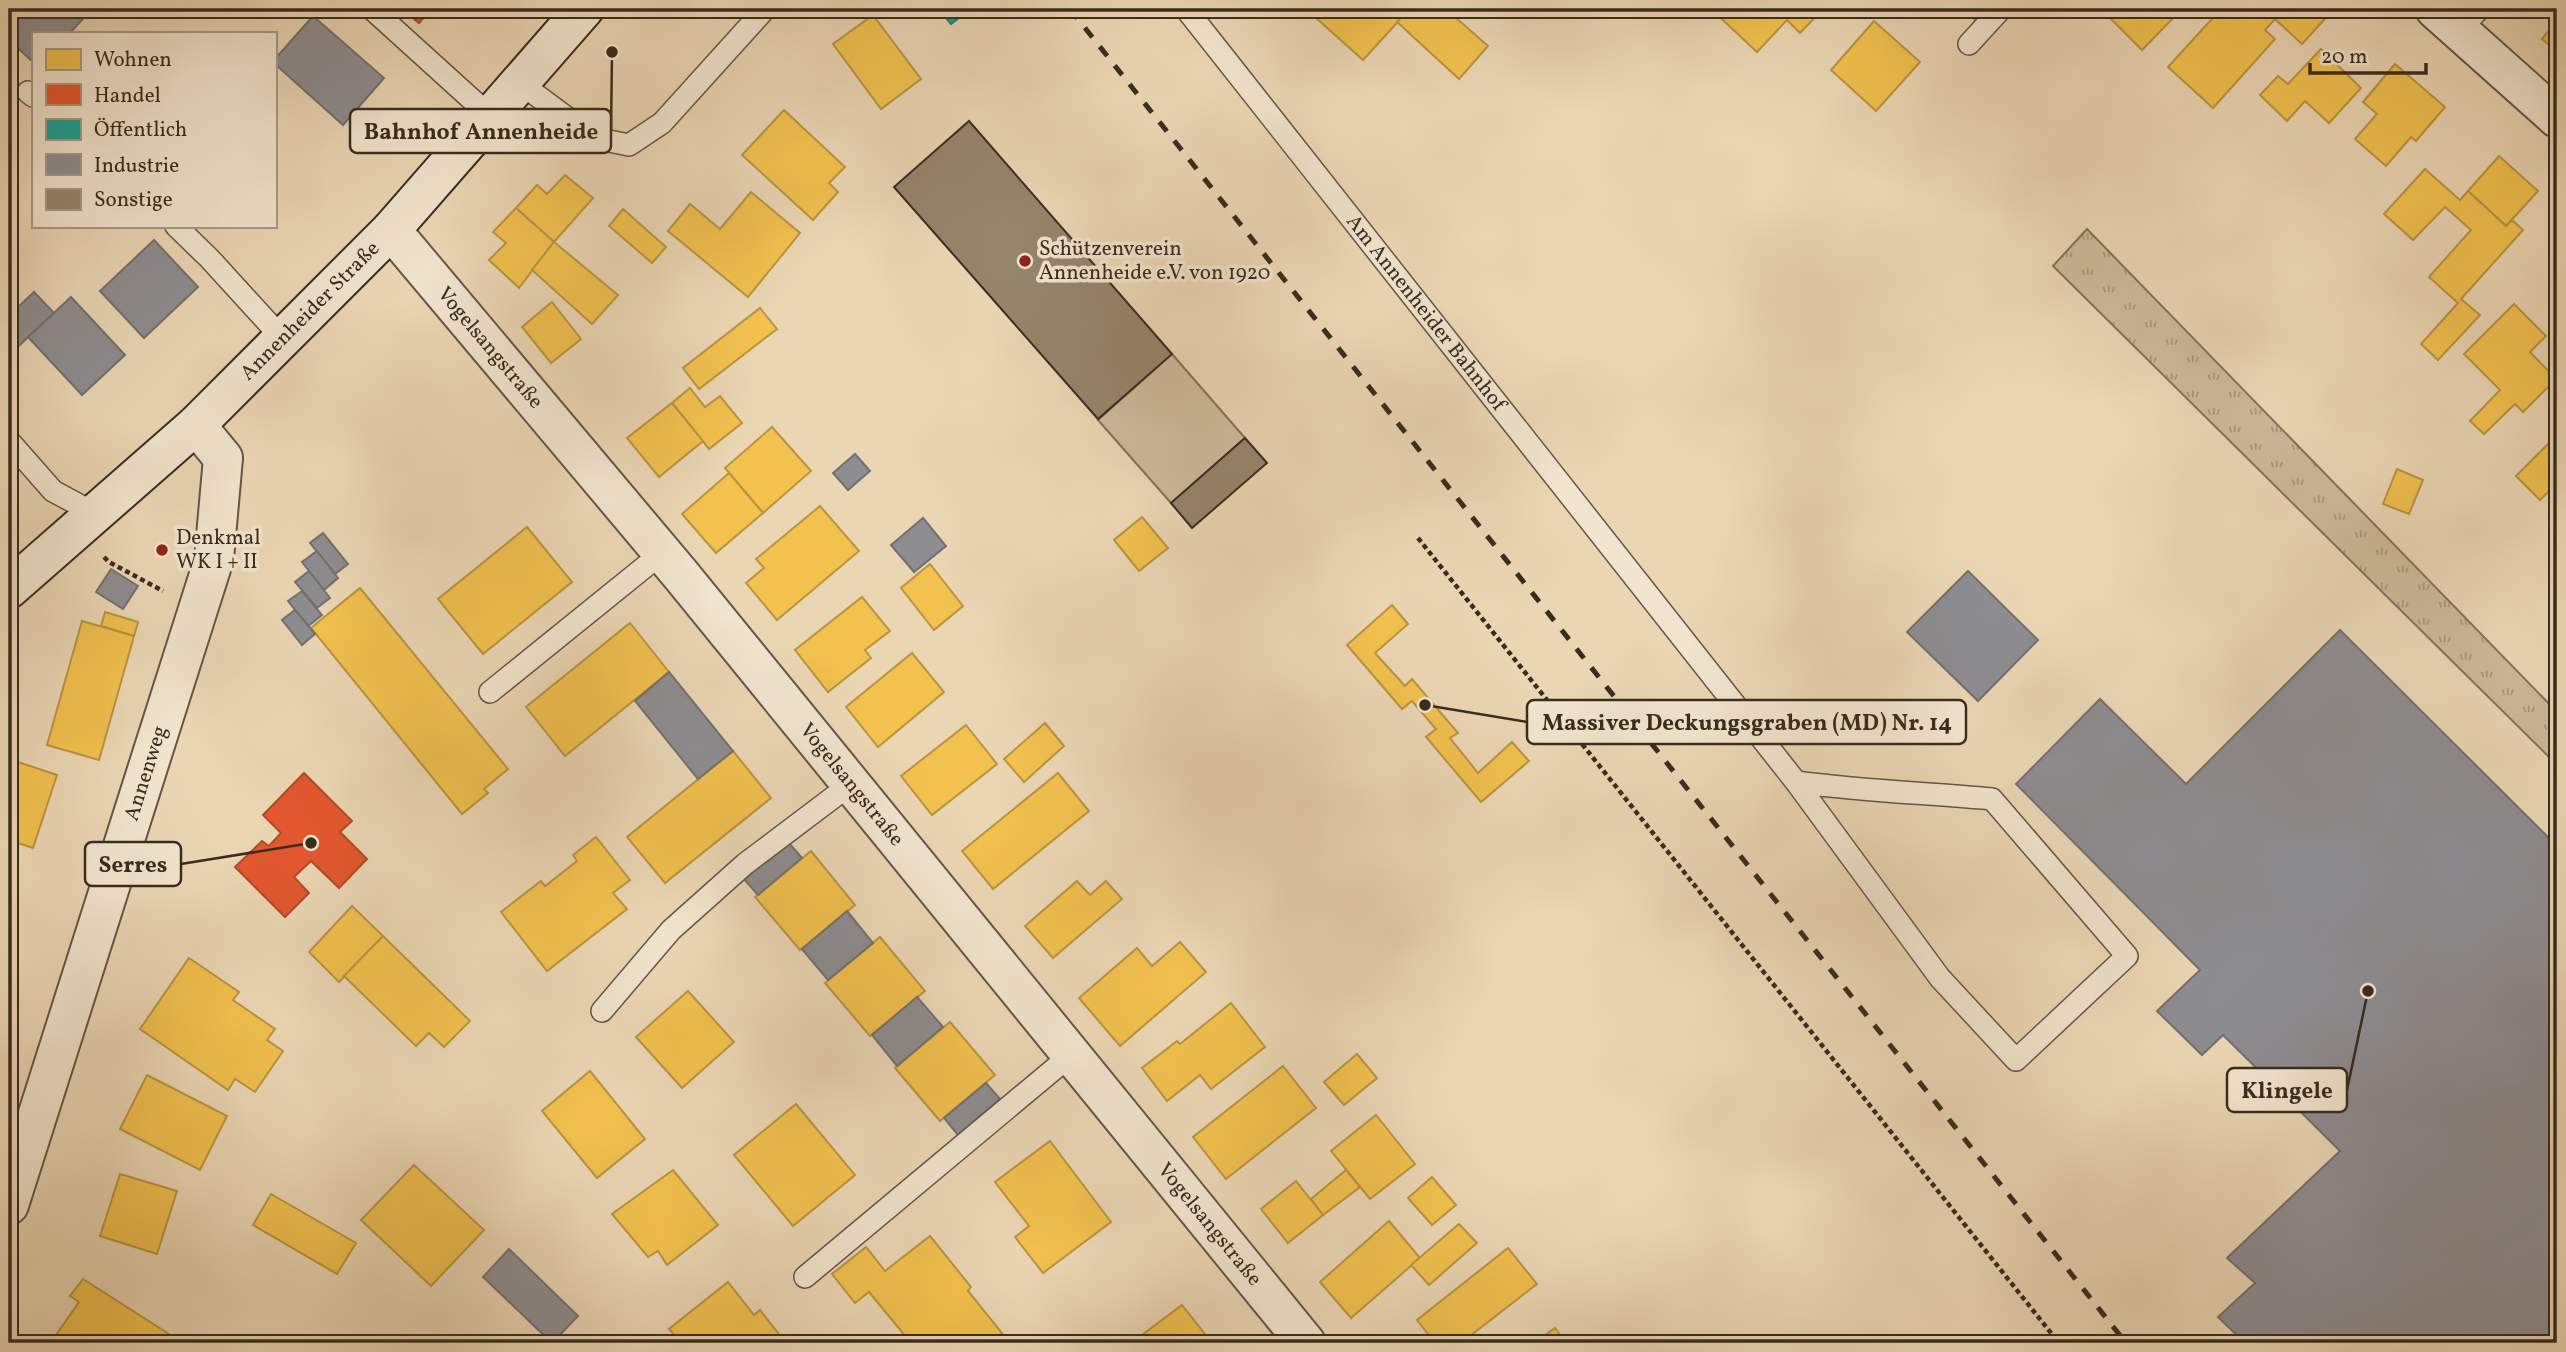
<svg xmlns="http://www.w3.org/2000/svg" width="2566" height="1352" font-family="Vollkorn,serif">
  <defs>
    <pattern id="grass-tufts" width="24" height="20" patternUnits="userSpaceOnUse" patternTransform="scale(1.75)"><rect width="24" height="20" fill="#cdb99a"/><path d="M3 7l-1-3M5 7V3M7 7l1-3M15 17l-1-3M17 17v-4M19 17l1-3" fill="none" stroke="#a7977d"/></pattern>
  </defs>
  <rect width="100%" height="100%" fill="#ebd6b4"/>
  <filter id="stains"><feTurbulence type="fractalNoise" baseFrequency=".00286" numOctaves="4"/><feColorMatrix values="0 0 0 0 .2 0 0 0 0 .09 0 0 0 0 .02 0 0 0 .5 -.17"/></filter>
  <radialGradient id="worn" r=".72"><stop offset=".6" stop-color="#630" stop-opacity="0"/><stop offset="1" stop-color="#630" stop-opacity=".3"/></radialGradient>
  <!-- grass -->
  <path fill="url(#grass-tufts)" stroke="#83725c" stroke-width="2" d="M 2087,229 L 2557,712 L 2557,765 L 2053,266 Z"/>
  <!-- green -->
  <path fill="#cdb99a" stroke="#83725c" stroke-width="2" d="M 1172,354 L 1245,438 L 1171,503 L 1098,420 Z"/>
  <!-- homes -->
  <g fill="#f2c14e" stroke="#ba9440" stroke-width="2">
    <path d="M 1306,9 L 1399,9 L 1405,14 L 1363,60 Z"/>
    <path d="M 1409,9 L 1446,9 L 1488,46 L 1459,79 L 1397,22 Z"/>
    <path d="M 1711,9 L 1823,9 L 1800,33 L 1787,20 L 1757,52 Z"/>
    <path d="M 1962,9 L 1985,9 L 1975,20 Z"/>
    <path d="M 2101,9 L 2182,9 L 2142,50 Z"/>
    <path d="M 2221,9 L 2331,9 L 2333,10 L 2302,44 L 2275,19 L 2265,30 L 2275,39 L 2213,108 L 2168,67 Z"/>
    <path d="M 873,15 L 921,79 L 881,109 L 833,44 Z"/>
    <path d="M 1874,21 L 1920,62 L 1876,111 L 1831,70 Z"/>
    <path d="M 2557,21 L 2557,52 L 2542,39 Z"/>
    <path d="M 2321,49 L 2361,88 L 2329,123 L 2305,101 L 2287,121 L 2260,95 L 2278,76 L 2288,84 Z"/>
    <path d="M 2395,64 L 2445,107 L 2416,141 L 2411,137 L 2386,166 L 2355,139 L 2377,114 L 2363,102 Z"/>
    <path d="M 784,110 L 845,167 L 829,183 L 838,192 L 813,220 L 742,155 Z"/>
    <path d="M 2499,156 L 2538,191 L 2506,226 L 2468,191 Z"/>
    <path d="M 2425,169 L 2460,200 L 2468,191 L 2506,226 L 2512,220 L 2523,230 L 2461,299 L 2480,315 L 2438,360 L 2421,344 L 2458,303 L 2429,277 L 2471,230 L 2445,207 L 2413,240 L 2384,214 Z"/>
    <path d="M 565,175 L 593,198 L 554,242 L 516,208 L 537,185 L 547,194 Z"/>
    <path d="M 751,192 L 800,233 L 748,297 L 668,231 L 690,204 L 720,229 Z"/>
    <path d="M 516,208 L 554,242 L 519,288 L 489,260 L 506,243 L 493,232 Z"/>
    <path d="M 623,209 L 666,247 L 652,263 L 609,226 Z"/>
    <path d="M 554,242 L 618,295 L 592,324 L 532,270 Z"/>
    <path d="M 552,302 L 581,339 L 551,363 L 522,327 Z"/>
    <path d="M 2514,304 L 2546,336 L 2530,352 L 2556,379 L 2523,412 L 2515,404 L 2484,434 L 2470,421 L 2500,390 L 2464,354 Z"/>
    <path d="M 760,308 L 777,329 L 699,389 L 683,368 Z"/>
    <path d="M 690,388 L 705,407 L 720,396 L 742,423 L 709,449 L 672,403 Z"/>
    <path d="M 672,403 L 703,441 L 659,477 L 627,438 Z"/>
    <path d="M 772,427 L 811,471 L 763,513 L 725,468 Z"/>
    <path d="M 2555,437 L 2557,439 L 2557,483 L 2540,500 L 2516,476 Z"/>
    <path d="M 2397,469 L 2423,480 L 2409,514 L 2383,504 Z"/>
    <path d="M 729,473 L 763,513 L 716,553 L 682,514 Z"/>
    <path d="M 820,506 L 859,551 L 777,620 L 746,583 L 764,568 L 756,559 Z"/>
    <path d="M 1142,517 L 1168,548 L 1139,571 L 1114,540 Z"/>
    <path d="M 527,527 L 572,582 L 483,654 L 438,599 Z"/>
    <path d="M 930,564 L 963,606 L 934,630 L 901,588 Z"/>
    <path d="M 360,588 L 508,769 L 484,789 L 488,793 L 462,814 L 311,628 Z"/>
    <path d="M 862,597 L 890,631 L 865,650 L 871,658 L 828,692 L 795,650 Z"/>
    <path d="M 1392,605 L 1408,624 L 1375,653 L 1405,686 L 1412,679 L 1458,733 L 1450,738 L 1478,773 L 1512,742 L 1529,761 L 1481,802 L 1426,737 L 1436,729 L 1412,701 L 1402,709 L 1347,645 Z"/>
    <path d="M 105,612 L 138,622 L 134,636 L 101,626 Z"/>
    <path d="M 82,621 L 134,636 L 99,760 L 47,745 Z"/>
    <path d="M 630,623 L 669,672 L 565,756 L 526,707 Z"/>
    <path d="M 912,653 L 944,692 L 878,747 L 846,707 Z"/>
    <path d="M 1045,723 L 1064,746 L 1024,782 L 1004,759 Z"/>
    <path d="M 966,725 L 997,764 L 932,815 L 901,776 Z"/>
    <path d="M 733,751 L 771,798 L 665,883 L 627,837 Z"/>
    <path d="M 9,759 L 57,775 L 33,848 L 9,840 Z"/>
    <path d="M 1058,773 L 1089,811 L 993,889 L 962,851 Z"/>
    <path d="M 596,837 L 630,880 L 613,893 L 627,909 L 547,971 L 501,912 L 541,881 L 545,886 L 577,861 L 573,855 Z"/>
    <path d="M 811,851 L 855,905 L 800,950 L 755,897 Z"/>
    <path d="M 1077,881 L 1090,895 L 1106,881 L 1122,899 L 1053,958 L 1025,926 Z"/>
    <path d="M 352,906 L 383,936 L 339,982 L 309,952 Z"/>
    <path d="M 383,936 L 470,1021 L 444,1047 L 429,1033 L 416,1046 L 344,976 Z"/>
    <path d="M 880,937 L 925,991 L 870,1036 L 825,983 Z"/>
    <path d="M 1180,942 L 1206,972 L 1120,1046 L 1079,998 L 1137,948 L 1152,966 Z"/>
    <path d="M 189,958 L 239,992 L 233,1000 L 275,1029 L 267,1040 L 283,1051 L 255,1092 L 235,1079 L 228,1090 L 140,1029 Z"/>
    <path d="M 688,991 L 734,1042 L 682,1088 L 636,1037 Z"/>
    <path d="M 1231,1003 L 1265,1047 L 1211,1089 L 1200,1075 L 1167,1101 L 1142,1068 L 1177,1041 L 1180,1044 Z"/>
    <path d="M 950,1022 L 995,1075 L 940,1121 L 895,1068 Z"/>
    <path d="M 1357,1054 L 1377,1078 L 1344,1105 L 1324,1082 Z"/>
    <path d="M 1283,1066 L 1316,1108 L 1226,1179 L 1193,1137 Z"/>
    <path d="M 590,1071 L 645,1139 L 597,1178 L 542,1111 Z"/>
    <path d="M 147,1075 L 227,1116 L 200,1170 L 120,1129 Z"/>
    <path d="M 796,1104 L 855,1175 L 793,1226 L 734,1155 Z"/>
    <path d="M 1376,1115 L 1415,1164 L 1370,1199 L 1331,1151 Z"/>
    <path d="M 1050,1141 L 1111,1222 L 1043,1273 L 1015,1237 L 1029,1226 L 995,1182 Z"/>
    <path d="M 414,1165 L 484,1230 L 431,1286 L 361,1220 Z"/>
    <path d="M 673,1170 L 718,1225 L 667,1265 L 658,1251 L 648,1257 L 612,1214 Z"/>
    <path d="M 1346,1170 L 1360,1187 L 1323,1215 L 1311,1199 Z"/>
    <path d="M 120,1174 L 177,1191 L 157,1254 L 100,1236 Z"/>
    <path d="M 1432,1177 L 1456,1205 L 1432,1225 L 1408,1198 Z"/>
    <path d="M 1296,1181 L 1323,1215 L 1288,1243 L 1261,1209 Z"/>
    <path d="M 271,1194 L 356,1243 L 337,1274 L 253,1225 Z"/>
    <path d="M 1389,1221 L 1420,1258 L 1351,1318 L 1320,1282 Z"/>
    <path d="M 1459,1224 L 1477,1243 L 1429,1285 L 1411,1265 Z"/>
    <path d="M 930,1236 L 971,1287 L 968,1291 L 1002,1333 L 989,1343 L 911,1343 L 869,1292 L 855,1303 L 832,1274 L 866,1247 L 885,1271 Z"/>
    <path d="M 1508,1248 L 1537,1284 L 1461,1343 L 1435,1343 L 1417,1320 Z"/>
    <path d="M 83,1279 L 183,1343 L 69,1343 L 56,1335 L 79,1302 L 70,1296 Z"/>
    <path d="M 728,1282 L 754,1315 L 760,1310 L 786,1343 L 681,1343 L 669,1329 Z"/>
    <path d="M 1182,1305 L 1212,1343 L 1142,1343 L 1138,1338 Z"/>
    <path d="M 1555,1328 L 1566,1343 L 1534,1343 Z"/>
  </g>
  <!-- shops -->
  <g fill="#e4572e" stroke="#b14a29" stroke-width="2">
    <path d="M 402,9 L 431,9 L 419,23 Z"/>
    <path d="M 304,773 L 352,821 L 340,832 L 367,859 L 339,888 L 311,861 L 294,877 L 309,893 L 285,917 L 235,867 L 262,841 L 269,846 L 281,833 L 263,815 Z"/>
  </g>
  <!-- public -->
  <path fill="#17a398" stroke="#217f73" stroke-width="2" d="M 939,9 L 970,9 L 951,24 Z"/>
  <!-- industry -->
  <g fill="#8d8d92" stroke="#74706f" stroke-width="2">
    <path d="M 9,9 L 92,9 L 70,33 L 33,33 L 33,62 L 9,40 Z"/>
    <path d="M 313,16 L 384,78 L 343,125 L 275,64 L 275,59 Z"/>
    <path d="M 154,240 L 198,287 L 144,338 L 100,291 Z"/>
    <path d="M 34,292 L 54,313 L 9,355 L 9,306 L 14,311 Z"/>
    <path d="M 71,297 L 125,355 L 82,395 L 28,337 Z"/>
    <path d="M 855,454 L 870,471 L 848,490 L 833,473 Z"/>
    <path d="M 923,518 L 946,546 L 914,572 L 891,545 Z"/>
    <path d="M 323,533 L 348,564 L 335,574 L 310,543 Z"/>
    <path d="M 317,551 L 338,578 L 324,590 L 302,562 Z"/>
    <path d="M 111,569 L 138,586 L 123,609 L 96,592 Z"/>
    <path d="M 309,571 L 330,598 L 317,608 L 295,582 Z"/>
    <path d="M 1968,571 L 2038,640 L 1978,701 L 1907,632 Z"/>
    <path d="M 302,591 L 322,615 L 308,626 L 288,601 Z"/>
    <path d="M 295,610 L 315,634 L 302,645 L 282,620 Z"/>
    <path d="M 2340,630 L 2557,846 L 2557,1343 L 2245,1343 L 2218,1317 L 2255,1283 L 2227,1258 L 2340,1151 L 2223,1035 L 2202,1055 L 2157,1011 L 2200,970 L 2016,784 L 2100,699 L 2186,784 Z"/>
    <path d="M 669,672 L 733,751 L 698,779 L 635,701 Z"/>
    <path d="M 788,842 L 802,858 L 758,895 L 744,879 Z"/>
    <path d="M 847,911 L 873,943 L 828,980 L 802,949 Z"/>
    <path d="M 917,997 L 943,1027 L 897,1066 L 872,1035 Z"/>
    <path d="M 986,1083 L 1000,1099 L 958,1135 L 944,1118 Z"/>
    <path d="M 509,1249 L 578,1316 L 552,1343 L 483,1277 Z"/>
  </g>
  <!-- building -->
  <g fill="#96846c" stroke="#392c1e" stroke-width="2">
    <path d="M 969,121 L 1172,354 L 1098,419 L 894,187 Z"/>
    <path d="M 1245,438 L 1267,463 L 1192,528 L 1171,503 Z"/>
  </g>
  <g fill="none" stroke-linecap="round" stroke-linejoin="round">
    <defs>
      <g id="lane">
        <path d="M 372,9 L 490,116"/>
        <path id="s1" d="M 1186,9 L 1796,782 L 1940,978 L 2016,1060 L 2127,956 L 1992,799 C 1926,793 1861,791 1796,782"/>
        <path d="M 2459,31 L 2479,9"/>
        <path d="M 1969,44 L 2001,9"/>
        <path d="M 520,83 L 594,138 L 629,145 L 662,123 L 765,9"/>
        <path d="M 28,92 L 33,96"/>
        <path d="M 176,226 L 209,258 L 283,339"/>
        <path d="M 9,441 L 53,491 L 94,513"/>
        <path d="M 490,692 L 662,553"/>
        <path d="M 602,1011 L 671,930 L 745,864 L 851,784"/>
        <path d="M 805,1277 L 1071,1055"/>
      </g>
      <g id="street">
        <path d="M 2435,9 L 2557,118"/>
        <path id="s2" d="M 391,230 L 681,575 L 1306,1343"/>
        <path id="s3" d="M 9,1205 L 214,559 L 223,458 L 196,425"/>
      </g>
      <g id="secondary">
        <path id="s4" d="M 9,589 L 196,425 L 391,230 L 584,9"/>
      </g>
    </defs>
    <!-- lane casing -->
    <use href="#lane" stroke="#665644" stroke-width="24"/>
    <!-- street casing -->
    <use href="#street" stroke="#665644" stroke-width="42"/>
    <!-- secondary casing -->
    <use href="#secondary" stroke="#392c1e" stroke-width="42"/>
    <!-- path -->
    <g stroke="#392c1e" stroke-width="4.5" stroke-dasharray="5 3.5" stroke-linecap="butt">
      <path d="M 1418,538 L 2059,1343"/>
      <path d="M 104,557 L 109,562 L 163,591"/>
    </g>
    <!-- lane -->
    <use href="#lane" stroke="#f2e4ce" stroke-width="21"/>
    <!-- street -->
    <use href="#street" stroke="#f2e4ce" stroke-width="38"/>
    <!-- secondary -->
    <use href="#secondary" stroke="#f2e4ce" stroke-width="38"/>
    <!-- rail -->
    <path stroke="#392c1e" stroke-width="5" stroke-dasharray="12 12" stroke-linecap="butt" d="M 1070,9 L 2126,1343"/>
  </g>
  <!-- markers -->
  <g fill="#8f2418" stroke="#f2e4ce" stroke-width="2.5">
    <circle cx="1025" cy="261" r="7"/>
    <circle cx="162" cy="550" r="7"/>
  </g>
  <g text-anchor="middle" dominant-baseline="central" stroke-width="7" stroke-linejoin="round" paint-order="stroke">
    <!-- poi labels -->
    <g font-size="21" fill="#392c1e" stroke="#f2e4ce" text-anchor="start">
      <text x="1039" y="249">Schützenverein<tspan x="1039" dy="24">Annenheide e.V. von 1920</tspan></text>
      <text x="176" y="538">Denkmal<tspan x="176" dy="24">WK I + II</tspan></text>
    </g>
    <!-- street labels -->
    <g font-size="21" fill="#392c1e" stroke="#f2e4ce">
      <text stroke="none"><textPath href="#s1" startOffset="387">Am Annenheider Bahnhof</textPath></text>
      <text stroke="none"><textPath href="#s4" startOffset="410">Annenheider Straße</textPath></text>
      <text stroke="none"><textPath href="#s2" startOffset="154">Vogelsangstraße</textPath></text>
      <text stroke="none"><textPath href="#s3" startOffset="453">Annenweg</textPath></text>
      <text stroke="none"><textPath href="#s2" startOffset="721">Vogelsangstraße</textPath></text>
      <text stroke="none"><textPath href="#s2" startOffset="1288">Vogelsangstraße</textPath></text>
    </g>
  </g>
  <!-- callouts -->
  <path fill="none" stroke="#392c1e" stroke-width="2.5" d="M612 52L611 131M1425 705L1527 722M311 843L181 864M2368 991L2347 1090"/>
  <g fill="#392c1e" stroke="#f2e4ce" stroke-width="2.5">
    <circle cx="612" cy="52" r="7"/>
    <circle cx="1425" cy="705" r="7"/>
    <circle cx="311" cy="843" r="7"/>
    <circle cx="2368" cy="991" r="7"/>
  </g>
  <g fill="#f2e4ce" stroke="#392c1e" stroke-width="2.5">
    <rect x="350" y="109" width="261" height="44" rx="7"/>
    <rect x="1527" y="700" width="439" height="44" rx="7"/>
    <rect x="85" y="842" width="96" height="44" rx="7"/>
    <rect x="2227" y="1068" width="120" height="44" rx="7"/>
  </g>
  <g font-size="23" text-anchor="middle" font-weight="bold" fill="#392c1e">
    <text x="481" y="139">Bahnhof Annenheide</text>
    <text x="1747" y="730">Massiver Deckungsgraben (MD) Nr. 14</text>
    <text x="133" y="872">Serres</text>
    <text x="2287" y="1098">Klingele</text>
  </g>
  <!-- margin -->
  <rect width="2566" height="1352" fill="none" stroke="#ebd6b4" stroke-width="35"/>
  <rect x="10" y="10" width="2545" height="1331" fill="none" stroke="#392c1e" stroke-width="3.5"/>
  <rect x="18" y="18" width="2531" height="1317" fill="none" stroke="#392c1e" stroke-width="2"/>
  <!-- legend -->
  <rect x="32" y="32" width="245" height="196" fill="#f2e4ce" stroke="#a89a88" stroke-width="2"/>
  <rect x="46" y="49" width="35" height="21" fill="#f2c14e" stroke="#a89a88" stroke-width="2"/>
  <text x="94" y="66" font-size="21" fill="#392c1e">Wohnen</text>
  <rect x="46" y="84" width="35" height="21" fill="#e4572e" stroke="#a89a88" stroke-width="2"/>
  <text x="94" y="102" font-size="21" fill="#392c1e">Handel</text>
  <rect x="46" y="119" width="35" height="21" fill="#17a398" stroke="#a89a88" stroke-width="2"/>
  <text x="94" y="136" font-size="21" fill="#392c1e">Öffentlich</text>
  <rect x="46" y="154" width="35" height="21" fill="#8d8d92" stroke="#a89a88" stroke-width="2"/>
  <text x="94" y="172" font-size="21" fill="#392c1e">Industrie</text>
  <rect x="46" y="189" width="35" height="21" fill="#96846c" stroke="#a89a88" stroke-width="2"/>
  <text x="94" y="206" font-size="21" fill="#392c1e">Sonstige</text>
  <!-- scale -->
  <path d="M2310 63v10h116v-10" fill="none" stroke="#392c1e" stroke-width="3.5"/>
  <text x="2321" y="63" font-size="21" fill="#392c1e" stroke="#f2e4ce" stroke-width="5" paint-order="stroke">20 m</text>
  <rect width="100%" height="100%" filter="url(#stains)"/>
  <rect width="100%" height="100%" fill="url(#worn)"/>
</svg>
